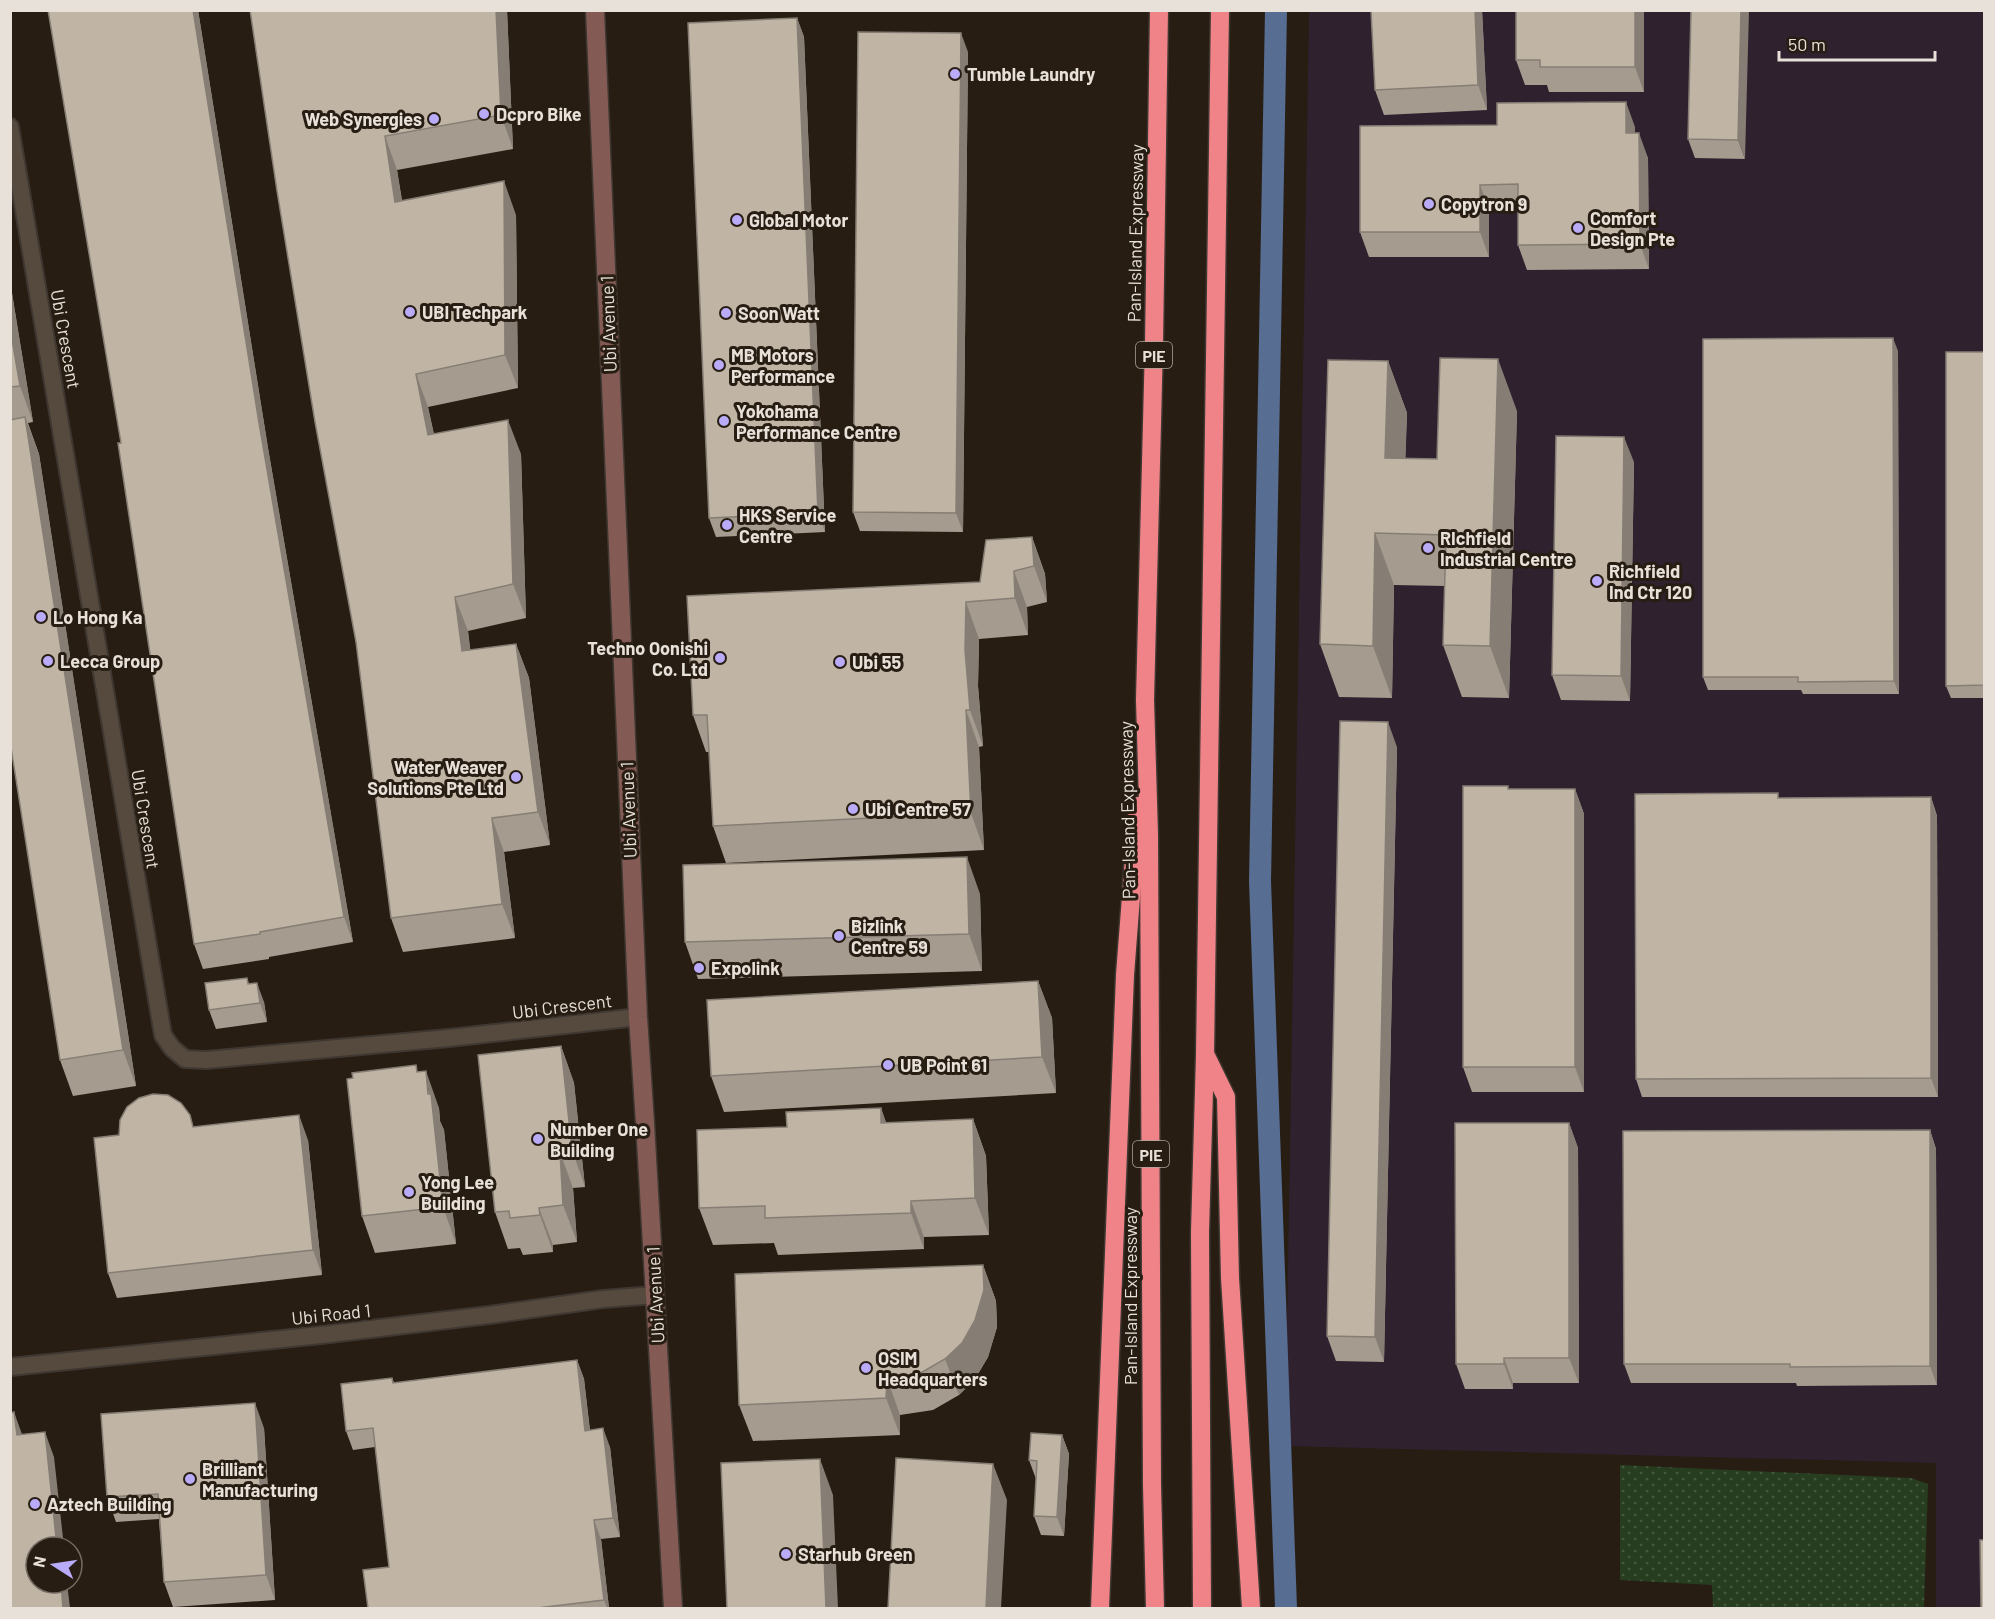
<svg xmlns="http://www.w3.org/2000/svg" width="1995" height="1619" font-family="Barlow,sans-serif">
  <defs>
    <pattern id="grass-dots" width="8" height="8" patternUnits="userSpaceOnUse" patternTransform="scale(1.5)"><rect width="8" height="8" fill="#273d20"/><path d="M2 2h.1M6 6h.1" fill="none" stroke="#465940" stroke-width="1.8" stroke-linecap="round"/></pattern>
  </defs>
  <rect width="100%" height="100%" fill="#271d12"/>
  <!-- commercial -->
  <path fill="#2f212e" d="M 1309,11 L 1984,11 L 1984,1608 L 1936,1608 L 1936,1463 L 1285,1446 Z"/>
  <!-- grass -->
  <path fill="url(#grass-dots)" d="M 1620,1465 L 1911,1478 L 1928,1484 L 1924,1608 L 1713,1608 L 1712,1585 L 1620,1580 Z"/>
  <g fill="none" stroke-linecap="round" stroke-linejoin="round">
    <!-- canal -->
    <path stroke="#576d92" stroke-width="22" d="M 1276,10 L 1260,881 L 1286,1608"/>
    <defs>
      <g id="street">
        <path d="M 10,127 L 163,1035 L 172,1048 L 185,1059 L 206,1060 L 449,1038 L 638,1017"/>
        <path d="M 10,1367 L 321,1335 L 489,1315 L 603,1299 L 655,1295"/>
      </g>
      <path id="secondary" d="M 595,10 L 638,1017 L 645,1123 L 673,1608"/>
      <g id="highway">
        <path d="M 1206,1056 L 1226,1097 L 1230,1278 L 1251,1608"/>
        <path d="M 1100,1608 L 1125,975 L 1138,806"/>
        <path d="M 1155,1608 L 1152,1485 L 1149,835 L 1145,700 L 1154,344 L 1159,10"/>
        <path d="M 1202,1608 L 1200,1232 L 1205,1055 L 1220,10"/>
      </g>
    </defs>
    <!-- street casing -->
    <use href="#street" stroke="#3f3731" stroke-width="20"/>
    <!-- secondary casing -->
    <use href="#secondary" stroke="#3f3731" stroke-width="21"/>
    <!-- highway casing -->
    <use href="#highway" stroke="#3f3731" stroke-width="21"/>
    <!-- street -->
    <use href="#street" stroke="#554a3d" stroke-width="16"/>
    <!-- secondary -->
    <use href="#secondary" stroke="#845b54" stroke-width="18"/>
    <!-- highway -->
    <use href="#highway" stroke="#f08388" stroke-width="18"/>
  </g>
  <!-- wall -->
  <g fill="#a59b8e">
    <path d="M 48,10 L 198,10 L 268,448 L 353,942 L 269,957 L 269,959 L 203,969 L 194,944 L 121,443 Z"/>
    <path d="M 250,10 L 507,10 L 513,149 L 397,170 L 402,200 L 516,215 L 518,388 L 428,407 L 434,434 L 521,454 L 526,618 L 468,631 L 470,650 L 516,644 L 529,678 L 550,845 L 504,852 L 515,938 L 403,952 L 391,918 L 356,642 Z"/>
    <path d="M 1371,10 L 1482,10 L 1487,110 L 1384,115 L 1375,90 Z"/>
    <path d="M 1516,10 L 1644,10 L 1644,92 L 1549,92 L 1547,85 L 1525,85 L 1516,60 Z"/>
    <path d="M 1691,10 L 1745,159 L 1695,158 L 1688,139 Z"/>
    <path d="M 797,18 L 804,37 L 825,532 L 716,537 L 709,518 Z"/>
    <path d="M 968,52 L 963,532 L 860,531 L 853,512 Z"/>
    <path d="M 1360,126 L 1635,127 L 1635,133 L 1648,158 L 1649,269 L 1527,270 L 1518,245 L 1518,209 L 1489,209 L 1489,257 L 1369,257 L 1360,232 Z"/>
    <path d="M 10,281 L 33,422 L 28,423 L 39,454 L 136,1086 L 73,1096 L 60,1060 L 10,741 Z"/>
    <path d="M 1898,351 L 1899,694 L 1803,694 L 1801,690 L 1708,690 L 1703,677 Z"/>
    <path d="M 1984,352 L 1984,698 L 1951,698 L 1946,686 Z"/>
    <path d="M 1388,361 L 1407,413 L 1405,458 L 1437,459 L 1517,411 L 1509,698 L 1462,697 L 1443,645 L 1445,586 L 1394,585 L 1392,698 L 1339,697 L 1320,644 Z"/>
    <path d="M 1634,462 L 1630,701 L 1561,700 L 1552,675 Z"/>
    <path d="M 1032,537 L 1045,574 L 1047,602 L 1027,607 L 1028,635 L 979,639 L 978,686 L 983,746 L 979,747 L 984,850 L 726,863 L 713,826 L 709,752 L 706,752 L 693,715 L 980,582 Z"/>
    <path d="M 1397,747 L 1384,1362 L 1336,1361 L 1327,1336 Z"/>
    <path d="M 1575,789 L 1584,814 L 1584,1092 L 1472,1092 L 1463,1067 Z"/>
    <path d="M 1931,797 L 1937,816 L 1938,1097 L 1642,1097 L 1636,1079 L 1780,798 Z"/>
    <path d="M 980,894 L 982,971 L 698,979 L 685,942 Z"/>
    <path d="M 247,978 L 249,984 L 264,1002 L 267,1022 L 216,1029 L 209,1010 Z"/>
    <path d="M 1038,981 L 1052,1018 L 1056,1093 L 724,1112 L 711,1076 Z"/>
    <path d="M 561,1046 L 574,1083 L 585,1187 L 573,1188 L 577,1242 L 553,1245 L 553,1252 L 523,1255 L 520,1248 L 508,1249 L 495,1212 Z"/>
    <path d="M 418,1072 L 439,1108 L 440,1121 L 444,1130 L 456,1244 L 375,1253 L 362,1216 Z"/>
    <path d="M 881,1108 L 886,1123 L 973,1119 L 986,1156 L 989,1235 L 924,1237 L 924,1249 L 778,1255 L 774,1243 L 713,1245 L 699,1208 L 787,1127 Z"/>
    <path d="M 1569,1123 L 1578,1148 L 1579,1383 L 1513,1383 L 1513,1389 L 1465,1389 L 1456,1364 Z"/>
    <path d="M 194,1127 L 308,1140 L 322,1275 L 117,1298 L 108,1273 Z"/>
    <path d="M 1930,1130 L 1936,1149 L 1937,1385 L 1797,1386 L 1796,1383 L 1631,1383 L 1624,1364 Z"/>
    <path d="M 983,1265 L 996,1301 L 997,1327 L 988,1357 L 975,1379 L 959,1395 L 933,1410 L 900,1415 L 900,1435 L 753,1441 L 739,1405 Z"/>
    <path d="M 577,1360 L 584,1379 L 590,1430 L 610,1447 L 620,1537 L 601,1539 L 609,1608 L 368,1608 L 389,1567 L 375,1447 L 353,1450 L 346,1431 L 392,1378 L 394,1383 Z"/>
    <path d="M 264,1428 L 275,1600 L 173,1607 L 164,1582 L 159,1519 L 116,1522 L 107,1497 Z"/>
    <path d="M 1062,1435 L 1069,1454 L 1064,1536 L 1041,1535 L 1034,1516 L 1036,1479 L 1029,1460 Z"/>
  </g>
  <!-- shaded-wall -->
  <g fill="#867e74">
    <path d="M 193,10 L 198,10 L 268,448 L 353,942 L 344,917 L 259,423 Z"/>
    <path d="M 496,10 L 507,10 L 513,149 L 501,115 Z"/>
    <path d="M 1475,10 L 1482,10 L 1487,110 L 1478,85 Z"/>
    <path d="M 1635,10 L 1644,10 L 1644,92 L 1635,67 Z"/>
    <path d="M 1741,10 L 1749,10 L 1745,159 L 1738,140 Z"/>
    <path d="M 797,18 L 804,37 L 825,532 L 818,513 Z"/>
    <path d="M 961,33 L 968,52 L 963,532 L 956,513 Z"/>
    <path d="M 1626,102 L 1635,127 L 1635,158 L 1626,133 Z"/>
    <path d="M 1639,133 L 1648,158 L 1649,269 L 1640,244 Z"/>
    <path d="M 385,136 L 397,170 L 407,235 L 395,202 Z"/>
    <path d="M 504,181 L 516,215 L 518,388 L 505,355 Z"/>
    <path d="M 1480,185 L 1489,209 L 1489,257 L 1480,232 Z"/>
    <path d="M 10,281 L 33,422 L 20,386 L 10,327 Z"/>
    <path d="M 1893,338 L 1898,351 L 1899,694 L 1894,681 Z"/>
    <path d="M 1498,359 L 1517,411 L 1509,698 L 1490,646 Z"/>
    <path d="M 1388,361 L 1407,413 L 1404,510 L 1385,458 Z"/>
    <path d="M 416,374 L 428,407 L 441,469 L 428,435 Z"/>
    <path d="M 25,417 L 39,454 L 136,1086 L 123,1050 Z"/>
    <path d="M 508,420 L 521,454 L 526,618 L 513,584 Z"/>
    <path d="M 1624,437 L 1634,462 L 1630,701 L 1621,676 Z"/>
    <path d="M 1375,533 L 1394,585 L 1392,698 L 1373,646 Z"/>
    <path d="M 1032,537 L 1045,574 L 1047,602 L 1034,566 Z"/>
    <path d="M 1014,571 L 1027,607 L 1028,635 L 1015,598 Z"/>
    <path d="M 455,597 L 468,631 L 475,685 L 462,651 Z"/>
    <path d="M 966,602 L 979,639 L 978,686 L 983,746 L 970,710 L 965,650 Z"/>
    <path d="M 516,644 L 529,678 L 550,845 L 538,812 Z"/>
    <path d="M 966,710 L 979,747 L 984,850 L 971,813 Z"/>
    <path d="M 1388,722 L 1397,747 L 1384,1362 L 1375,1337 Z"/>
    <path d="M 1575,789 L 1584,814 L 1584,1092 L 1575,1067 Z"/>
    <path d="M 1931,797 L 1937,816 L 1938,1097 L 1931,1078 Z"/>
    <path d="M 492,818 L 504,852 L 515,938 L 502,904 Z"/>
    <path d="M 967,857 L 980,894 L 982,971 L 969,934 Z"/>
    <path d="M 1038,981 L 1052,1018 L 1056,1093 L 1042,1057 Z"/>
    <path d="M 257,983 L 264,1002 L 267,1022 L 260,1003 Z"/>
    <path d="M 561,1046 L 574,1083 L 585,1187 L 572,1150 Z"/>
    <path d="M 426,1071 L 439,1108 L 440,1121 L 444,1130 L 456,1244 L 443,1207 Z"/>
    <path d="M 881,1108 L 894,1145 L 881,1123 Z"/>
    <path d="M 299,1115 L 308,1140 L 322,1275 L 313,1250 Z"/>
    <path d="M 973,1119 L 986,1156 L 989,1235 L 975,1198 Z"/>
    <path d="M 1569,1123 L 1578,1148 L 1579,1383 L 1569,1358 Z"/>
    <path d="M 1930,1130 L 1936,1149 L 1937,1385 L 1930,1366 Z"/>
    <path d="M 560,1152 L 573,1188 L 577,1242 L 563,1205 Z"/>
    <path d="M 911,1201 L 924,1237 L 924,1249 L 911,1213 Z"/>
    <path d="M 539,1208 L 553,1245 L 553,1252 L 540,1215 Z"/>
    <path d="M 983,1265 L 996,1301 L 997,1327 L 988,1357 L 975,1379 L 959,1395 L 945,1359 Z"/>
    <path d="M 1504,1358 L 1513,1383 L 1513,1389 L 1504,1364 Z"/>
    <path d="M 577,1360 L 584,1379 L 592,1450 L 585,1431 Z"/>
    <path d="M 887,1378 L 900,1415 L 900,1435 L 886,1398 Z"/>
    <path d="M 255,1403 L 264,1428 L 275,1600 L 266,1575 Z"/>
    <path d="M 14,1412 L 23,1437 L 17,1435 Z"/>
    <path d="M 603,1428 L 610,1447 L 620,1537 L 613,1518 Z"/>
    <path d="M 45,1432 L 54,1457 L 64,1547 L 57,1547 Z"/>
    <path d="M 1062,1435 L 1069,1454 L 1064,1536 L 1057,1517 Z"/>
    <path d="M 820,1459 L 833,1495 L 838,1608 L 826,1608 Z"/>
    <path d="M 993,1464 L 1007,1500 L 1001,1608 L 986,1608 Z"/>
    <path d="M 594,1520 L 601,1539 L 609,1608 L 607,1608 L 604,1600 Z"/>
    <path d="M 61,1583 L 67,1583 L 70,1608 L 63,1608 Z"/>
  </g>
  <!-- building -->
  <g fill="#c0b4a5" stroke="#867e74" stroke-width="1.5">
    <path d="M 48,10 L 193,10 L 259,423 L 344,917 L 260,932 L 260,934 L 194,944 L 118,443 L 121,443 Z"/>
    <path d="M 250,10 L 496,10 L 501,115 L 385,136 L 395,202 L 504,181 L 505,355 L 416,374 L 428,435 L 508,420 L 513,584 L 455,597 L 462,651 L 516,644 L 538,812 L 492,818 L 502,904 L 391,918 L 356,642 L 315,422 L 277,191 Z"/>
    <path d="M 1371,10 L 1475,10 L 1478,85 L 1375,90 Z"/>
    <path d="M 1516,10 L 1635,10 L 1635,67 L 1540,67 L 1540,60 L 1516,60 Z"/>
    <path d="M 1691,10 L 1741,10 L 1738,140 L 1688,139 Z"/>
    <path d="M 797,18 L 818,513 L 709,518 L 688,23 Z"/>
    <path d="M 858,32 L 961,33 L 956,513 L 853,512 Z"/>
    <path d="M 1626,102 L 1626,133 L 1639,133 L 1640,244 L 1518,245 L 1518,184 L 1480,185 L 1480,232 L 1360,232 L 1360,126 L 1497,125 L 1497,103 Z"/>
    <path d="M 10,327 L 20,386 L 10,387 Z"/>
    <path d="M 1893,338 L 1894,681 L 1798,682 L 1798,677 L 1703,677 L 1703,339 Z"/>
    <path d="M 1946,352 L 1984,352 L 1984,685 L 1946,686 Z"/>
    <path d="M 1440,358 L 1498,359 L 1490,646 L 1443,645 L 1446,535 L 1375,533 L 1373,646 L 1320,644 L 1328,360 L 1388,361 L 1385,458 L 1437,459 Z"/>
    <path d="M 25,417 L 123,1050 L 60,1060 L 10,741 L 10,420 Z"/>
    <path d="M 1556,436 L 1624,437 L 1621,676 L 1552,675 Z"/>
    <path d="M 1032,537 L 1034,566 L 1014,571 L 1015,598 L 966,602 L 965,650 L 970,710 L 966,710 L 971,813 L 713,826 L 707,715 L 693,715 L 687,596 L 980,582 L 986,540 Z"/>
    <path d="M 1340,721 L 1388,722 L 1375,1337 L 1327,1336 Z"/>
    <path d="M 1463,786 L 1508,786 L 1508,789 L 1575,789 L 1575,1067 L 1463,1067 Z"/>
    <path d="M 1778,793 L 1778,798 L 1931,797 L 1931,1078 L 1636,1079 L 1635,794 Z"/>
    <path d="M 967,857 L 969,934 L 685,942 L 683,865 Z"/>
    <path d="M 247,978 L 248,984 L 257,983 L 260,1003 L 209,1010 L 205,983 Z"/>
    <path d="M 1038,981 L 1042,1057 L 711,1076 L 707,1000 Z"/>
    <path d="M 561,1046 L 572,1150 L 560,1152 L 563,1205 L 539,1208 L 540,1215 L 510,1218 L 509,1211 L 495,1212 L 478,1055 Z"/>
    <path d="M 416,1065 L 417,1072 L 426,1071 L 428,1094 L 431,1094 L 443,1207 L 362,1216 L 347,1079 L 353,1078 L 352,1073 Z"/>
    <path d="M 153,1094 L 168,1095 L 181,1103 L 190,1115 L 193,1127 L 299,1115 L 313,1250 L 108,1273 L 94,1138 L 119,1135 L 120,1120 L 127,1107 L 139,1098 Z"/>
    <path d="M 881,1108 L 881,1123 L 973,1119 L 975,1198 L 911,1201 L 911,1213 L 765,1218 L 765,1206 L 699,1208 L 697,1130 L 787,1127 L 786,1112 Z"/>
    <path d="M 1455,1123 L 1569,1123 L 1569,1358 L 1504,1358 L 1504,1364 L 1456,1364 Z"/>
    <path d="M 1930,1130 L 1930,1366 L 1790,1367 L 1790,1364 L 1624,1364 L 1623,1131 Z"/>
    <path d="M 983,1265 L 984,1290 L 975,1320 L 962,1343 L 945,1359 L 919,1374 L 887,1378 L 886,1398 L 739,1405 L 735,1274 Z"/>
    <path d="M 577,1360 L 585,1431 L 603,1428 L 613,1518 L 594,1520 L 604,1600 L 537,1608 L 368,1608 L 363,1570 L 389,1567 L 373,1428 L 346,1431 L 341,1384 L 392,1378 L 393,1383 Z"/>
    <path d="M 255,1403 L 266,1575 L 164,1582 L 158,1494 L 107,1497 L 101,1414 Z"/>
    <path d="M 14,1412 L 17,1435 L 45,1432 L 57,1547 L 36,1547 L 36,1583 L 61,1583 L 63,1608 L 10,1608 L 10,1413 Z"/>
    <path d="M 1031,1433 L 1062,1435 L 1057,1517 L 1034,1516 L 1037,1461 L 1029,1460 Z"/>
    <path d="M 896,1458 L 993,1464 L 986,1608 L 888,1608 Z"/>
    <path d="M 820,1459 L 826,1608 L 727,1608 L 721,1463 Z"/>
    <path d="M 1980,1540 L 1984,1540 L 1984,1608 L 1981,1608 Z"/>
  </g>
  <!-- markers -->
  <g fill="#b9abf7" stroke="#271d12" stroke-width="2">
    <circle cx="955" cy="74" r="6"/>
    <circle cx="484" cy="114" r="6"/>
    <circle cx="434" cy="119" r="6"/>
    <circle cx="1429" cy="204" r="6"/>
    <circle cx="737" cy="220" r="6"/>
    <circle cx="1578" cy="228" r="6"/>
    <circle cx="410" cy="312" r="6"/>
    <circle cx="726" cy="313" r="6"/>
    <circle cx="719" cy="365" r="6"/>
    <circle cx="724" cy="421" r="6"/>
    <circle cx="727" cy="525" r="6"/>
    <circle cx="1428" cy="548" r="6"/>
    <circle cx="1597" cy="581" r="6"/>
    <circle cx="41" cy="617" r="6"/>
    <circle cx="720" cy="658" r="6"/>
    <circle cx="48" cy="661" r="6"/>
    <circle cx="840" cy="662" r="6"/>
    <circle cx="516" cy="777" r="6"/>
    <circle cx="853" cy="809" r="6"/>
    <circle cx="839" cy="936" r="6"/>
    <circle cx="699" cy="968" r="6"/>
    <circle cx="888" cy="1065" r="6"/>
    <circle cx="538" cy="1139" r="6"/>
    <circle cx="409" cy="1192" r="6"/>
    <circle cx="866" cy="1368" r="6"/>
    <circle cx="190" cy="1479" r="6"/>
    <circle cx="35" cy="1504" r="6"/>
    <circle cx="786" cy="1554" r="6"/>
  </g>
  <g text-anchor="middle" dominant-baseline="central" stroke-width="6" stroke-linejoin="round" paint-order="stroke">
    <!-- shield labels -->
    <g fill="#271d12" stroke="#ada69d" stroke-width="1.5">
      <rect x="1136" y="342" width="36" height="26" rx="4.5"/>
      <rect x="1133" y="1141" width="36" height="26" rx="4.5"/>
    </g>
    <g font-size="16" font-weight="bold" fill="#e7e1d9">
      <text x="1154" y="355">PIE</text>
      <text x="1151" y="1154">PIE</text>
    </g>
    <!-- poi labels -->
    <g font-size="18" font-weight="bold" fill="#e7e1d9" stroke="#271d12" text-anchor="start">
      <text x="967" y="74">Tumble Laundry</text>
      <text x="496" y="114">Dcpro Bike</text>
      <text x="422" y="119" text-anchor="end">Web Synergies</text>
      <text x="1441" y="204">Copytron 9</text>
      <text x="1590" y="218">Comfort<tspan x="1590" dy="21">Design Pte</tspan></text>
      <text x="749" y="220">Global Motor</text>
      <text x="422" y="312">UBI Techpark</text>
      <text x="738" y="313">Soon Watt</text>
      <text x="731" y="355">MB Motors<tspan x="731" dy="21">Performance</tspan></text>
      <text x="736" y="411">Yokohama<tspan x="736" dy="21">Performance Centre</tspan></text>
      <text x="739" y="515">HKS Service<tspan x="739" dy="21">Centre</tspan></text>
      <text x="1440" y="538">RIchfield<tspan x="1440" dy="21">Industrial Centre</tspan></text>
      <text x="1609" y="571">Richfield<tspan x="1609" dy="21">Ind Ctr 120</tspan></text>
      <text x="53" y="617">Lo Hong Ka</text>
      <text x="708" y="648" text-anchor="end">Techno Oonishi<tspan x="708" dy="21">Co. Ltd</tspan></text>
      <text x="60" y="661">Lecca Group</text>
      <text x="852" y="662">Ubi 55</text>
      <text x="504" y="767" text-anchor="end">Water Weaver<tspan x="504" dy="21">Solutions Pte Ltd</tspan></text>
      <text x="865" y="809">Ubi Centre 57</text>
      <text x="851" y="926">Bizlink<tspan x="851" dy="21">Centre 59</tspan></text>
      <text x="711" y="968">Expolink</text>
      <text x="900" y="1065">UB Point 61</text>
      <text x="550" y="1129">Number One<tspan x="550" dy="21">Building</tspan></text>
      <text x="421" y="1182">Yong Lee<tspan x="421" dy="21">Building</tspan></text>
      <text x="878" y="1358">OSIM<tspan x="878" dy="21">Headquarters</tspan></text>
      <text x="202" y="1469">Brilliant<tspan x="202" dy="21">Manufacturing</tspan></text>
      <text x="47" y="1504">Aztech Building</text>
      <text x="798" y="1554">Starhub Green</text>
    </g>
    <!-- street labels -->
    <g font-size="18" fill="#e7e1d9" stroke="#271d12">
      <text transform="translate(1135 233) rotate(-89)">Pan-Island Expressway</text>
      <text transform="translate(608 324) rotate(-92)">Ubi Avenue 1</text>
      <text transform="translate(66 339) rotate(80)">Ubi Crescent</text>
      <text transform="translate(628 810) rotate(-92)">Ubi Avenue 1</text>
      <text transform="translate(1127 810) rotate(-91)">Pan-Island Expressway</text>
      <text transform="translate(146 819) rotate(81)">Ubi Crescent</text>
      <text transform="translate(562 1006) rotate(-7)">Ubi Crescent</text>
      <text transform="translate(655 1295) rotate(-93)">Ubi Avenue 1</text>
      <text transform="translate(1130 1296) rotate(-90)">Pan-Island Expressway</text>
      <text transform="translate(331 1314) rotate(-6)">Ubi Road 1</text>
    </g>
  </g>
  <!-- border -->
  <rect width="1995" height="1619" fill="none" stroke="#e7e1d9" stroke-width="24"/>
  <!-- north arrow -->
  <g transform="translate(54 1565) rotate(282)"><circle r="28" fill="#271d12" stroke="#746b62" stroke-width="1.5"/>
  <path d="M0-4.5L10 22L0 15L-10 22Z" fill="#b9abf7"/>
  <text y="-9" font-size="16" font-weight="bold" text-anchor="middle" fill="#e7e1d9">N</text>
  </g>
  <!-- scale -->
  <path d="M1779 51v9h156v-9" fill="none" stroke="#e7e1d9" stroke-width="3"/>
  <text x="1788" y="51" font-size="18" fill="#e7e1d9" stroke="#271d12" stroke-width="4.5" paint-order="stroke">50 m</text>
</svg>
